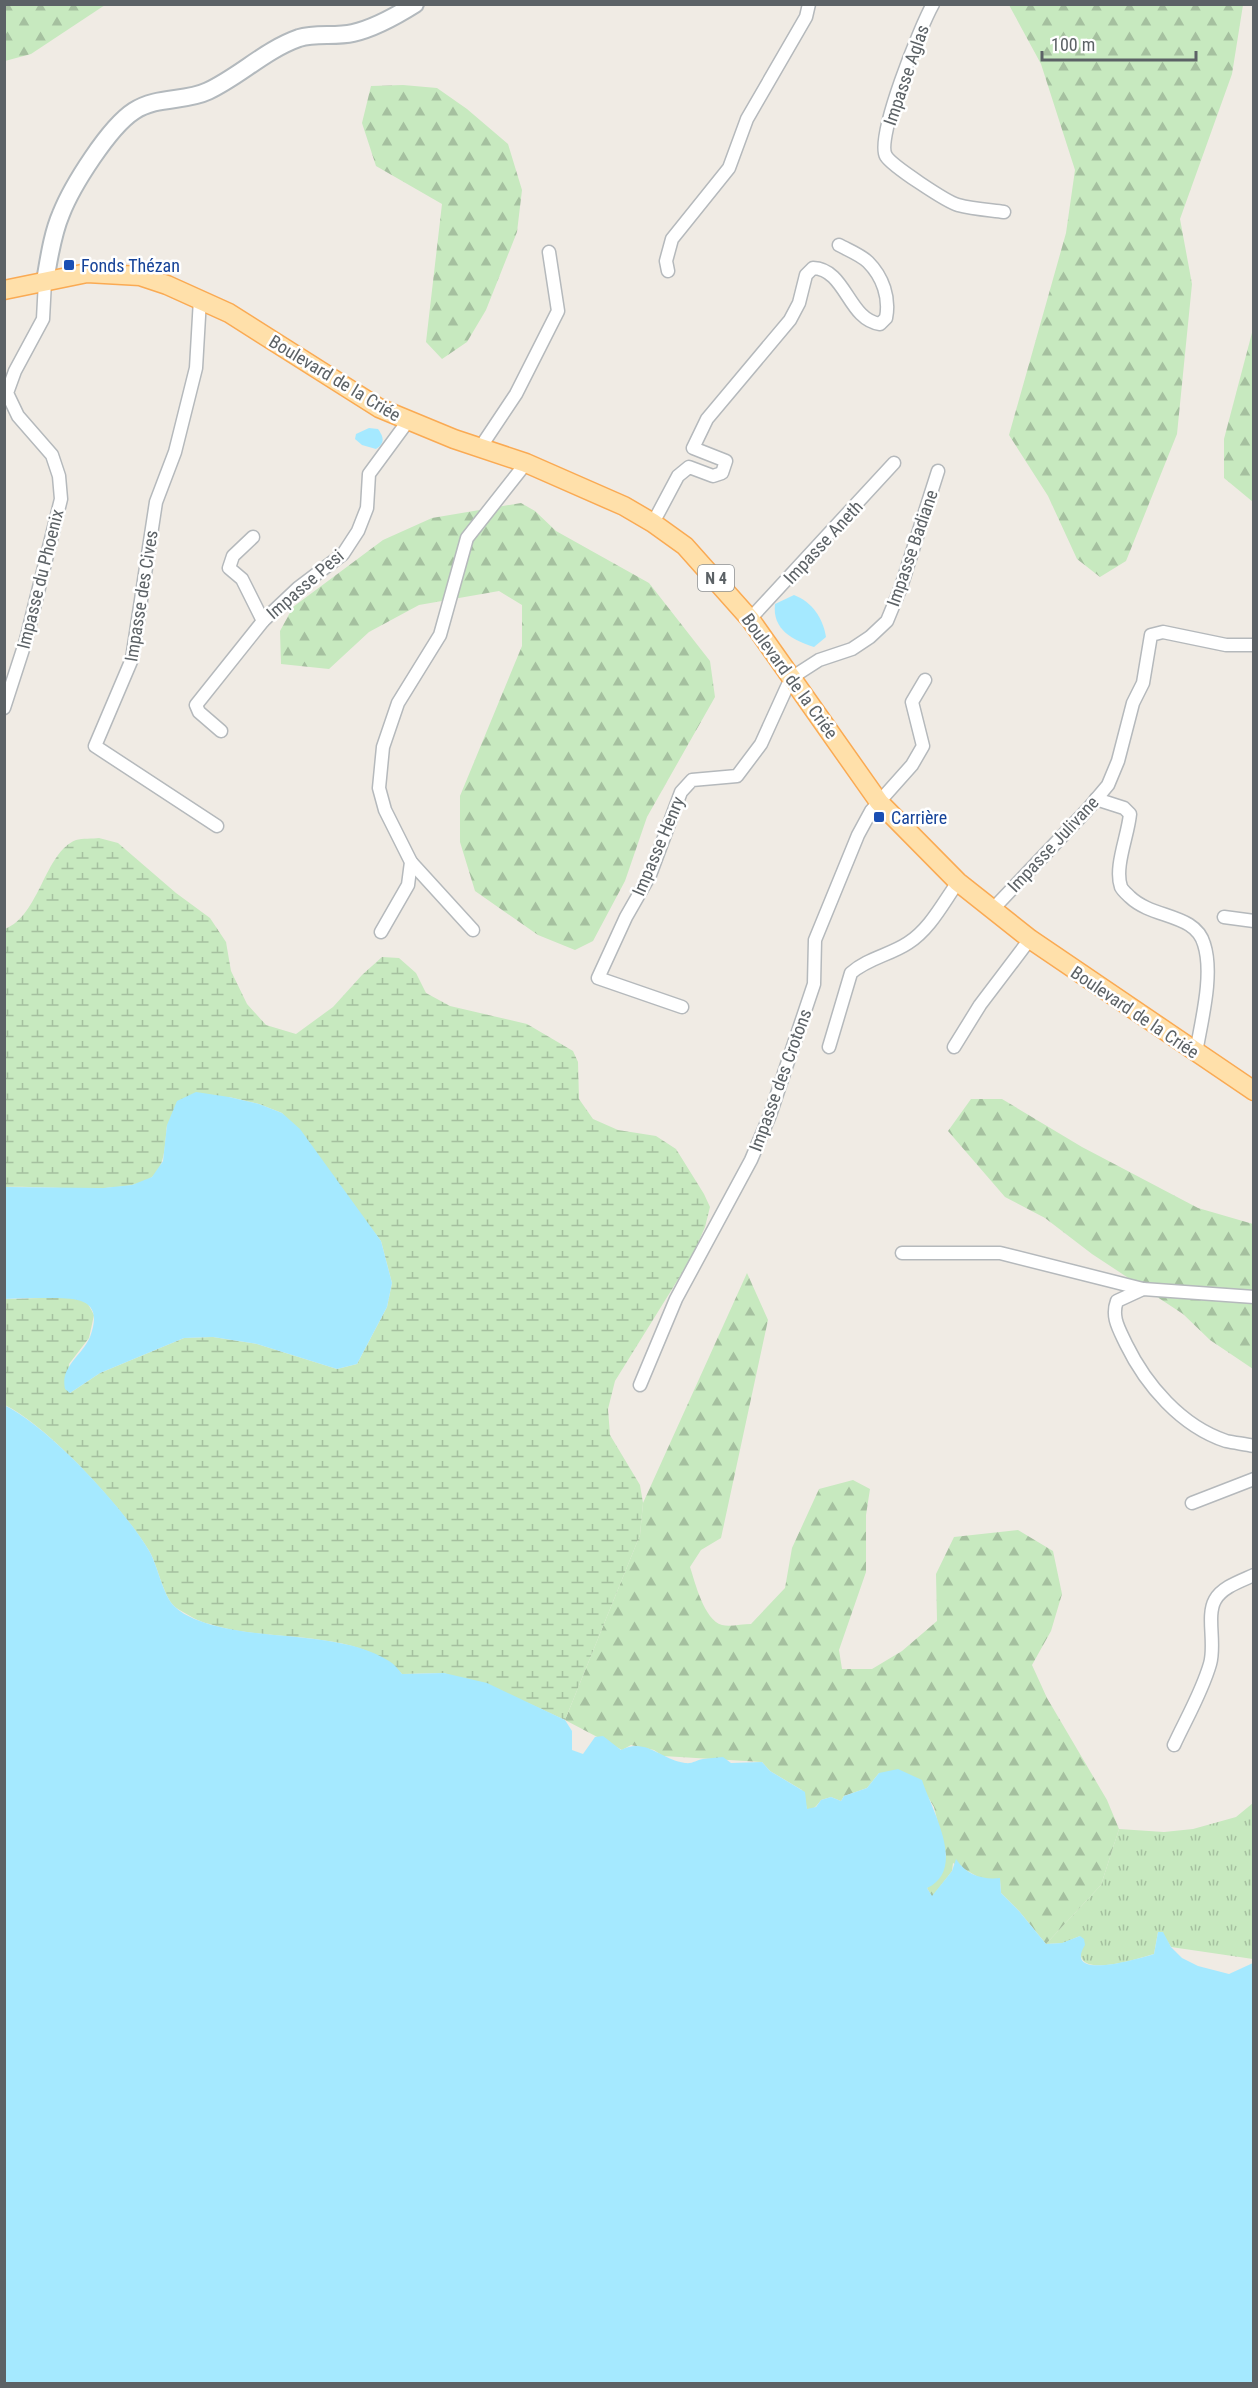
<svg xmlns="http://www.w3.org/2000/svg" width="1258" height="2388" font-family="'Roboto Condensed',sans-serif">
  <defs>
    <pattern id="grass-tufts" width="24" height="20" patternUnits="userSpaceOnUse" patternTransform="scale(1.5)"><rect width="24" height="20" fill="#c7e9bf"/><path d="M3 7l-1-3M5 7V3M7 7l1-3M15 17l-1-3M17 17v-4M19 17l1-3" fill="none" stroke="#a5c09f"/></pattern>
    <pattern id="forest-firs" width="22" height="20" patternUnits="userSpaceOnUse" patternTransform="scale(1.5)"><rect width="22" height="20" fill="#c7e9bf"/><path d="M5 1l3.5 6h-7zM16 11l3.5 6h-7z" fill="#a5c09f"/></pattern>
    <pattern id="wetland-marsh" width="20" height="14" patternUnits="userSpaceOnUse" patternTransform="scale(1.5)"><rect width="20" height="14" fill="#c7e9bf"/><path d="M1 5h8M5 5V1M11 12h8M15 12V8" fill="none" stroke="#a5c09f"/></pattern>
  </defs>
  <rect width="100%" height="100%" fill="#f0ebe4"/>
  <!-- grass -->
  <path fill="url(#grass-tufts)" d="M 1253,1803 L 1253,1959 L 1171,1947 L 1162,1932 L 1158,1932 L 1154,1954 C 1140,1958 1091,1974 1082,1959 C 1079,1953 1080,1943 1080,1936 L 1063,1943 L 1046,1944 L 1101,1885 L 1119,1829 L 1164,1832 L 1193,1829 L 1236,1817 Z"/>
  <!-- forest -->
  <g fill="url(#forest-firs)">
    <path d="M 5,4 L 105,4 L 105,5 L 31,54 L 5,61 Z"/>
    <path d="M 1009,5 L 1243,5 L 1232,74 L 1180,219 L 1192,284 L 1177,434 L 1126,561 L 1100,577 L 1077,559 L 1048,496 L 1009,435 L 1066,233 L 1075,170 L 1041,64 Z"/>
    <path d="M 403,85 L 437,88 L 467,109 L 508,144 L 522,190 L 517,232 L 486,310 L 467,342 L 442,359 L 426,342 L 442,204 L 376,166 L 362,123 L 371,86 Z"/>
    <path d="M 1253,329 L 1253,502 L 1224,478 L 1224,439 Z"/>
    <path d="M 521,503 L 535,511 L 556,531 L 649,583 L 710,661 L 715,697 L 647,817 L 625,881 L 593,941 L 575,950 L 538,935 L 475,891 L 460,842 L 460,796 L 522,646 L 522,605 L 499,591 L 419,605 L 369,632 L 329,669 L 281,664 L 280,631 L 293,607 L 383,540 L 432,518 Z"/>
    <path d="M 971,1099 L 1002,1099 L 1082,1147 L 1198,1208 L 1253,1224 L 1253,1369 L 1210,1340 L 1183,1314 L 1092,1254 L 1045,1218 L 1005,1197 L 948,1131 Z"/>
    <path d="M 747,1273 L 768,1320 L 721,1538 L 701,1550 L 690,1567 C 695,1582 704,1620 722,1625 C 730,1627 742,1624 751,1624 L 785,1588 L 792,1548 L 819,1489 L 853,1480 L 870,1489 L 866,1515 L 866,1572 L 839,1650 L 842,1669 L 872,1669 L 902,1651 L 937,1621 L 936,1574 L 954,1537 L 1018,1530 L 1053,1551 L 1062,1594 L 1051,1631 L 1032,1665 L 1047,1698 L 1107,1800 L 1119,1829 L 1101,1885 L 1046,1944 L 1019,1911 L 1001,1893 L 1000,1879 L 982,1879 L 953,1863 L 952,1871 L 932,1897 L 927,1888 L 944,1863 L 946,1855 L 934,1807 L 928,1797 L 879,1773 L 867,1788 L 844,1796 L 841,1801 L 831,1797 L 821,1800 C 817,1805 814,1811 807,1809 L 802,1790 L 770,1771 L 762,1762 L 663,1756 L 654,1750 L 631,1745 L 622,1750 L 565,1720 L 640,1535 L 643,1503 Z"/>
  </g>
  <!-- wetland -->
  <path fill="url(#wetland-marsh)" d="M 99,838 L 118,843 L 176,893 L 210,918 L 226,942 L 231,971 L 247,1004 L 266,1025 L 296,1034 L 333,1007 L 362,975 L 382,957 L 399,958 L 416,973 L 426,993 L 450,1006 L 527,1024 L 573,1051 L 578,1062 L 579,1099 L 593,1119 L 618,1130 L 656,1136 L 676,1149 L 704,1194 L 710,1207 L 705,1227 L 692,1257 L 615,1381 L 608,1409 L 610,1435 L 640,1485 L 643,1503 L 640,1535 L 565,1720 L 528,1703 L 444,1673 L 402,1674 C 360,1629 276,1642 220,1627 C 210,1624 199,1622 190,1616 C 185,1613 179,1610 175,1607 C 162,1595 158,1564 148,1549 C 122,1507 48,1426 5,1405 L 5,1299 L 76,1297 L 88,1304 L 94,1315 L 89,1338 L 69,1364 L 70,1393 L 100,1373 L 184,1338 L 213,1337 L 257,1344 L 337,1369 L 357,1364 L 387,1307 L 392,1283 L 381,1241 L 282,1113 L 259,1104 L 229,1097 L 167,1125 C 165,1141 166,1166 152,1177 C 128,1196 37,1185 5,1187 L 5,929 C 40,915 44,853 76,840 C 82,838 93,839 99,838 Z"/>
  <!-- water -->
  <g fill="#a5e9ff">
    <path d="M 369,428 L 378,429 C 383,436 386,443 376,449 L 362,445 L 355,439 L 356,434 Z"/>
    <path d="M 794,595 C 812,602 823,618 826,637 L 814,647 C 793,640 772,630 775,604 Z"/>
    <path d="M 196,1092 L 229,1097 L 259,1104 L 282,1113 L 300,1129 L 381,1241 L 392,1283 L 387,1307 L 357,1364 L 337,1369 L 257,1344 L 213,1337 L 184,1338 L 100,1373 L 70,1393 L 65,1389 C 60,1366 82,1356 90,1337 C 105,1297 75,1298 46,1298 C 32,1298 18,1298 5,1299 L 5,1187 L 103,1188 L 132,1185 L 152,1177 L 163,1161 L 167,1125 L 177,1101 Z"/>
    <path d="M 4,1405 C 48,1426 123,1507 148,1549 C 158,1564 162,1595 175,1607 C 186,1617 201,1622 216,1626 C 269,1640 343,1632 389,1661 C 394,1664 398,1669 402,1674 L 444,1673 L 487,1683 L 565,1720 L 572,1731 L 572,1750 L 583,1754 L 595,1737 L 603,1736 L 621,1750 C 646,1737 661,1760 685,1763 C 693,1764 696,1760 703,1759 C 709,1758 716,1758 723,1757 L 731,1763 L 762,1762 L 770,1771 L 805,1792 L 807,1809 L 816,1807 L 821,1800 L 831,1797 L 841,1801 L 844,1796 L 867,1788 L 879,1773 L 898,1769 L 922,1780 C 931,1809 968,1869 927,1888 L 932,1896 L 952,1871 L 956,1859 C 966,1875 983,1880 1000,1878 L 1001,1893 L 1019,1911 L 1046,1944 L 1062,1943 L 1080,1936 L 1084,1939 L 1085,1945 C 1062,1982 1141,1958 1154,1954 L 1158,1932 L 1163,1932 L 1171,1947 L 1182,1958 L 1198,1966 L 1229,1974 L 1253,1963 L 1253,2383 L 5,2383 Z"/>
  </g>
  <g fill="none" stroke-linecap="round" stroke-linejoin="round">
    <defs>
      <g id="street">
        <path d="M 933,4 C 921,25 875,138 886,156 C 892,166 947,202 958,205 C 973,209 989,210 1004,212"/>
        <path d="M 668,271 L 666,261 L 672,239 L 729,168 L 747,119 L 806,17 L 809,4"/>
        <path d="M 200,299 L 196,368 L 175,452 L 156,502 L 132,659 L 95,746 L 217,826"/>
        <path d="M 480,448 L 516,394 L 558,311 L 549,252"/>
        <path d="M 653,523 L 678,476 L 689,467 L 713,476 L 722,473 L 726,461 L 693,448 L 707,419 L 790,320 L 799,303 L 806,275 L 813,268 C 846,269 848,320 880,324 L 886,318 C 890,298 883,277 868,262 C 861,255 848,250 839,245"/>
        <path d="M 253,537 L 233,556 L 229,568 L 242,579 L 263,621"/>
        <path d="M 750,619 L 894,463"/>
        <path d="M 4,708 L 26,640 L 61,499 L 59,476 L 52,455 L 18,416 L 7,393 L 15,371 L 43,319 L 45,281"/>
        <path d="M 221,731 L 199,712 L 196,705 L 263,621 L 298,588 L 343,554 L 358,531 L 367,508 L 369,474 L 408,421"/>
        <path d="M 1096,799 L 1124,808 L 1130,814 C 1128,836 1114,867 1121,887 C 1123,891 1127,894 1130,897 C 1153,919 1195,913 1204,944 C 1214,975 1201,1022 1196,1053"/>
        <path d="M 411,862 L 473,930"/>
        <path d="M 992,910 L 1087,810 L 1108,785 L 1118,761 L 1133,703 L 1143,683 L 1151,635 L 1163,632 L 1226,645 L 1254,645"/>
        <path d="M 1224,917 L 1254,921"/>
        <path d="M 381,932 L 408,885 L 411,862 L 385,810 L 379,788 L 383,747 L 398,703 L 440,635 L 467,538 L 526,463"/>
        <path d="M 682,1007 L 598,978 L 626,917 L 650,875 L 681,792 L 692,780 L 737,776 L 761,744 L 791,678 L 819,660 L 852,649 L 870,637 L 887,621 L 901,587 L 938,471"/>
        <path d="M 829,1047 L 851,973 C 868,958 890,955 908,943 C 930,929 943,903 958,882"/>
        <path d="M 954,1047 L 980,1005 L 1030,939"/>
        <path d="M 902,1253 L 1000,1253 L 1143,1289"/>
        <path d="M 1254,1297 L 1143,1289 L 1117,1301 C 1111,1317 1119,1329 1126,1344 C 1146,1385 1181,1426 1226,1441 C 1235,1443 1245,1444 1254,1446"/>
        <path d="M 640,1385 L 676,1299 L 751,1160 L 770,1115 L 814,984 L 815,940 L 858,835 L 871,811 L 912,765 L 923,746 L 912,702 L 925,680"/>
        <path d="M 1192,1503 L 1254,1479"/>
        <path d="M 1174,1745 C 1186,1719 1202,1692 1210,1664 C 1216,1644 1206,1616 1215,1600 C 1222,1587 1241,1581 1254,1575"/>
      </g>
      <path id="secondary" d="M 45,281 C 49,259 52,235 61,214 C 72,186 109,127 134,111 C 157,96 185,102 208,91 C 240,76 265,50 299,38 C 315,33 336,37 353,33 C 375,28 396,16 415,4"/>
      <path id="primary" d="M 4,290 L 87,273 L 140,276 L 167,285 L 229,313 L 379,408 L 454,439 L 526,463 L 624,506 L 653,523 L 685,546 L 750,619 L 879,802 L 958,882 L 1030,939 L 1254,1091"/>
    </defs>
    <!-- street casing -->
    <use href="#street" stroke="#b5b9bc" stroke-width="15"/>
    <!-- secondary casing -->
    <use href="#secondary" stroke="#b3b9bd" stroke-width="20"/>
    <!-- primary casing -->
    <use href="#primary" stroke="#faaa53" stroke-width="21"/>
    <!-- street -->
    <use href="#street" stroke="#fff" stroke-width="12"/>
    <!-- secondary -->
    <use href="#secondary" stroke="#fff" stroke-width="16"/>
    <!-- primary -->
    <use href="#primary" stroke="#ffe0aa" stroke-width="18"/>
  </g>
  <!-- markers -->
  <g fill="#1a4fb4" stroke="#fff" stroke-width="2">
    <rect x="63" y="259" width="12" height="12" rx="3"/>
    <rect x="873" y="811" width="12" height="12" rx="3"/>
  </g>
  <g text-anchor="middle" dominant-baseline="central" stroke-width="5" stroke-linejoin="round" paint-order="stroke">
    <!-- shield labels -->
    <rect fill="#fff" stroke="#8d9194" stroke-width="1.5" x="698" y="565" width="36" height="26" rx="4.5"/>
    <g font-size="16" font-weight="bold" fill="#5c6266">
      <text x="716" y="578">N 4</text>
    </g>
    <!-- street labels -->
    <g font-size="18" fill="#5c6266" stroke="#fff">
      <text transform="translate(906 75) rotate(-71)">Impasse Aglas</text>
      <text transform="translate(335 378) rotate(31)">Boulevard de la Criée</text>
      <text transform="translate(823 542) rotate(-47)">Impasse Aneth</text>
      <text transform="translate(912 548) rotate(-71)">Impasse Badiane</text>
      <text transform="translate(40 579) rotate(-76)">Impasse du Phoenix</text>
      <text transform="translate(305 584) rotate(-41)">Impasse Pesi</text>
      <text transform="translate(141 596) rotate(-81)">Impasse des Cives</text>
      <text transform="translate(790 676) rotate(54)">Boulevard de la Criée</text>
      <text transform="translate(1053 844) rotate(-47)">Impasse Julivane</text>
      <text transform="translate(658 846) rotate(-67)">Impasse Henry</text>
      <text transform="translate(1135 1012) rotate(34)">Boulevard de la Criée</text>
      <text transform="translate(780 1080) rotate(-70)">Impasse des Crotons</text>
    </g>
    <!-- transit labels -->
    <g font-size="18" fill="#164399" stroke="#fff" text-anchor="start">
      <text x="81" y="265">Fonds Thézan</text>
      <text x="891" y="817">Carrière</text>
    </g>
  </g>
  <!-- border -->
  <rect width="1258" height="2388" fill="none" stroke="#5c6266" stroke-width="12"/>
  <!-- scale -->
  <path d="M1042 51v9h154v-9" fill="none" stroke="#5c6266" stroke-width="3"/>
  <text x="1051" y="51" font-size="18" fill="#5c6266" stroke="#ffffff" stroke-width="4.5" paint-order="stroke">100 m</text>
</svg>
